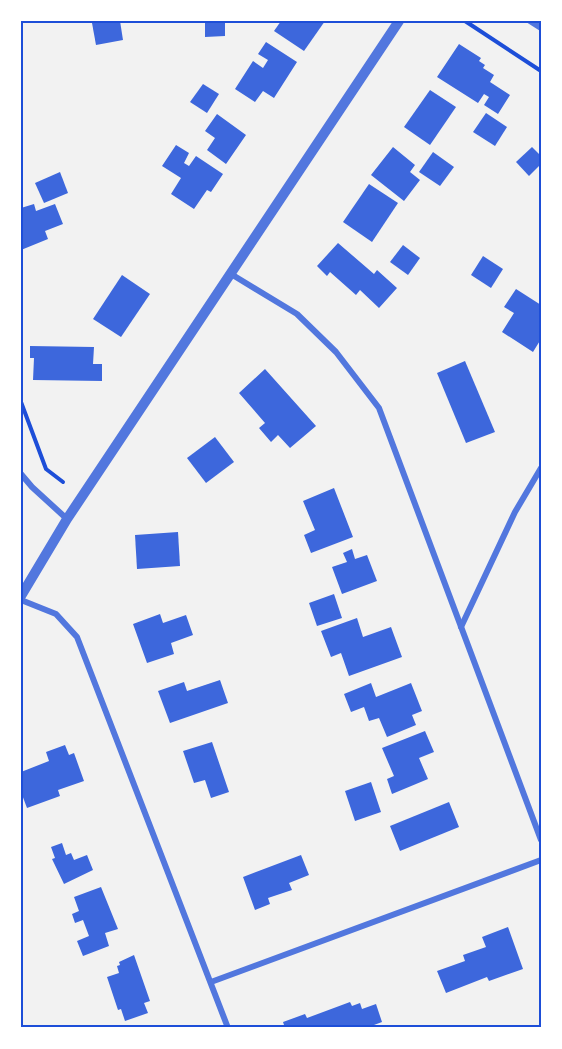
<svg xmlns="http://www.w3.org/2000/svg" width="562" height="1049" font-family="'Public Sans',sans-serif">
  <rect width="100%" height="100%" fill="#f2f2f2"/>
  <!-- building -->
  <g fill="#3d67dc">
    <path d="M 103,21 L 120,21 L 123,40 L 96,45 L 92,23 Z"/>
    <path d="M 205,21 L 225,21 L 225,36 L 205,37 Z"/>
    <path d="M 281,21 L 325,21 L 304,51 L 274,31 Z"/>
    <path d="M 266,42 L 297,62 L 274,98 L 263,91 L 255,102 L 235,89 L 253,61 L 263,68 L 268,60 L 258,54 Z"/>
    <path d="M 459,44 L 481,58 L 479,61 L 485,65 L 483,68 L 494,75 L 490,82 L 510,95 L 498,114 L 484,105 L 489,97 L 484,94 L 478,103 L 437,77 Z"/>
    <path d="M 203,84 L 219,94 L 207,113 L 190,102 Z"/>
    <path d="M 430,90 L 456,107 L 430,145 L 404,127 Z"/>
    <path d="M 486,113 L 507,127 L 495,146 L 473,132 Z"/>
    <path d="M 217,114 L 246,135 L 226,164 L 207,150 L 215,138 L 205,131 Z"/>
    <path d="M 176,145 L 189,153 L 184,163 L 189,166 L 196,156 L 223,174 L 211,192 L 207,190 L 194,209 L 171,194 L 181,178 L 162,166 Z"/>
    <path d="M 393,147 L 415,165 L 410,172 L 420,180 L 404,201 L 371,175 Z"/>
    <path d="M 532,147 L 541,156 L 541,164 L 529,176 L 516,162 Z"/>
    <path d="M 433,152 L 454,167 L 440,186 L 419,172 Z"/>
    <path d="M 60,172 L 68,193 L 44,203 L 35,183 Z"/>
    <path d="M 369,184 L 398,203 L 372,242 L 343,222 Z"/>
    <path d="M 34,204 L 36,211 L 55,204 L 63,224 L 45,231 L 48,239 L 21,250 L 21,208 Z"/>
    <path d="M 338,243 L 374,274 L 377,270 L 397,288 L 379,308 L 360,290 L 356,295 L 330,272 L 327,276 L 317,266 Z"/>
    <path d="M 403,245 L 420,258 L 408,275 L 390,262 Z"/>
    <path d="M 483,256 L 503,269 L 491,288 L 471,275 Z"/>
    <path d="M 122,275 L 150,294 L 121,337 L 93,319 Z"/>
    <path d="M 516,289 L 541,305 L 541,339 L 533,352 L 502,332 L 514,313 L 504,307 Z"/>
    <path d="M 30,346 L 94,347 L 93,364 L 102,364 L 102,381 L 33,380 L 34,358 L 30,358 Z"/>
    <path d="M 465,361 L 495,432 L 466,443 L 437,373 Z"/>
    <path d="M 265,369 L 316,426 L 290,448 L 278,435 L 271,442 L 259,428 L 265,423 L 239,393 Z"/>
    <path d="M 215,437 L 234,462 L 206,483 L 187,458 Z"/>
    <path d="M 334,488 L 353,537 L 311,553 L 304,535 L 315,530 L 303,501 Z"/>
    <path d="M 178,532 L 180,566 L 137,569 L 135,535 Z"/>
    <path d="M 352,549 L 355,559 L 367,555 L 377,581 L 342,594 L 332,567 L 347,562 L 343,553 Z"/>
    <path d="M 334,594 L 342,618 L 317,626 L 309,603 Z"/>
    <path d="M 160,614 L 163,623 L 186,615 L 193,635 L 171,643 L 174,654 L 147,663 L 133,624 Z"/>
    <path d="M 357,618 L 363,637 L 391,627 L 402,657 L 349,676 L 341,653 L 331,657 L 321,631 Z"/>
    <path d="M 220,680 L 228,703 L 170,723 L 158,691 L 184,682 L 187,691 Z"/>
    <path d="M 371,683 L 376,697 L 411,683 L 422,711 L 412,715 L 416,725 L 387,737 L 379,718 L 369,721 L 364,707 L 351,712 L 344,694 Z"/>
    <path d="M 425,731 L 434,752 L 419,758 L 428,779 L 392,794 L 387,779 L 394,776 L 382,748 Z"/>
    <path d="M 212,742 L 229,792 L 211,798 L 205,780 L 194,783 L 183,751 Z"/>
    <path d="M 65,745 L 69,755 L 74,753 L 84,781 L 58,790 L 60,796 L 27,808 L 21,792 L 21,772 L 49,761 L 46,752 Z"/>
    <path d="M 371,782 L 381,812 L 355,821 L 345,791 Z"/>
    <path d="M 449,802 L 459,827 L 400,851 L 390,826 Z"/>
    <path d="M 62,843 L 66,855 L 71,853 L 74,860 L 87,855 L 93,870 L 64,884 L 52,859 L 55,858 L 51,847 Z"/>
    <path d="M 301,855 L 309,875 L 289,883 L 292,890 L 268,898 L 270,904 L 255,910 L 243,877 Z"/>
    <path d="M 101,887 L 118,929 L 105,933 L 109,946 L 83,956 L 77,941 L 89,936 L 83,920 L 75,923 L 72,914 L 79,911 L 74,897 Z"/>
    <path d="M 508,927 L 523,969 L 489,981 L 487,977 L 446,993 L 437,971 L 465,961 L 463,955 L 486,947 L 482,937 Z"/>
    <path d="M 134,955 L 150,1001 L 144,1003 L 148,1013 L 125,1021 L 121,1009 L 118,1010 L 107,977 L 119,973 L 117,966 L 120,965 L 119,962 Z"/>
    <path d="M 350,1002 L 352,1006 L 360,1003 L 362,1009 L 376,1004 L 382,1022 L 366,1028 L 285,1028 L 283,1022 L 305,1014 L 307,1018 Z"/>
  </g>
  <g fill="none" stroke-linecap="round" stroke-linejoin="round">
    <!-- path -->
    <g stroke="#1d4ed8" stroke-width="4">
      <path d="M 465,21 L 541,71"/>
      <path d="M 21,402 L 46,469 L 63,482"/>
    </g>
    <!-- minor -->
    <g stroke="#5277de" stroke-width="6">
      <path d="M 530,21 L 541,28"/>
      <path d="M 231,274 L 297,314 L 336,352 L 379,408 L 541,840"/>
      <path d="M 21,474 L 32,487 L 67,519"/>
      <path d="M 21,600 L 56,614 L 77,637 L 228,1028"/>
      <path d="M 461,627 L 515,512 L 541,468"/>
      <path d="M 211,982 L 541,860"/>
    </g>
    <!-- tertiary -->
    <path stroke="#5277de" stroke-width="10" d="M 21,596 L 67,519 L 399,21"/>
  </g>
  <!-- border -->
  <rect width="562" height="1049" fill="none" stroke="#ffffff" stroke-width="45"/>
  <rect x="22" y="22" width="518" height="1004" fill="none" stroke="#1d4ed8" stroke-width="2"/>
</svg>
